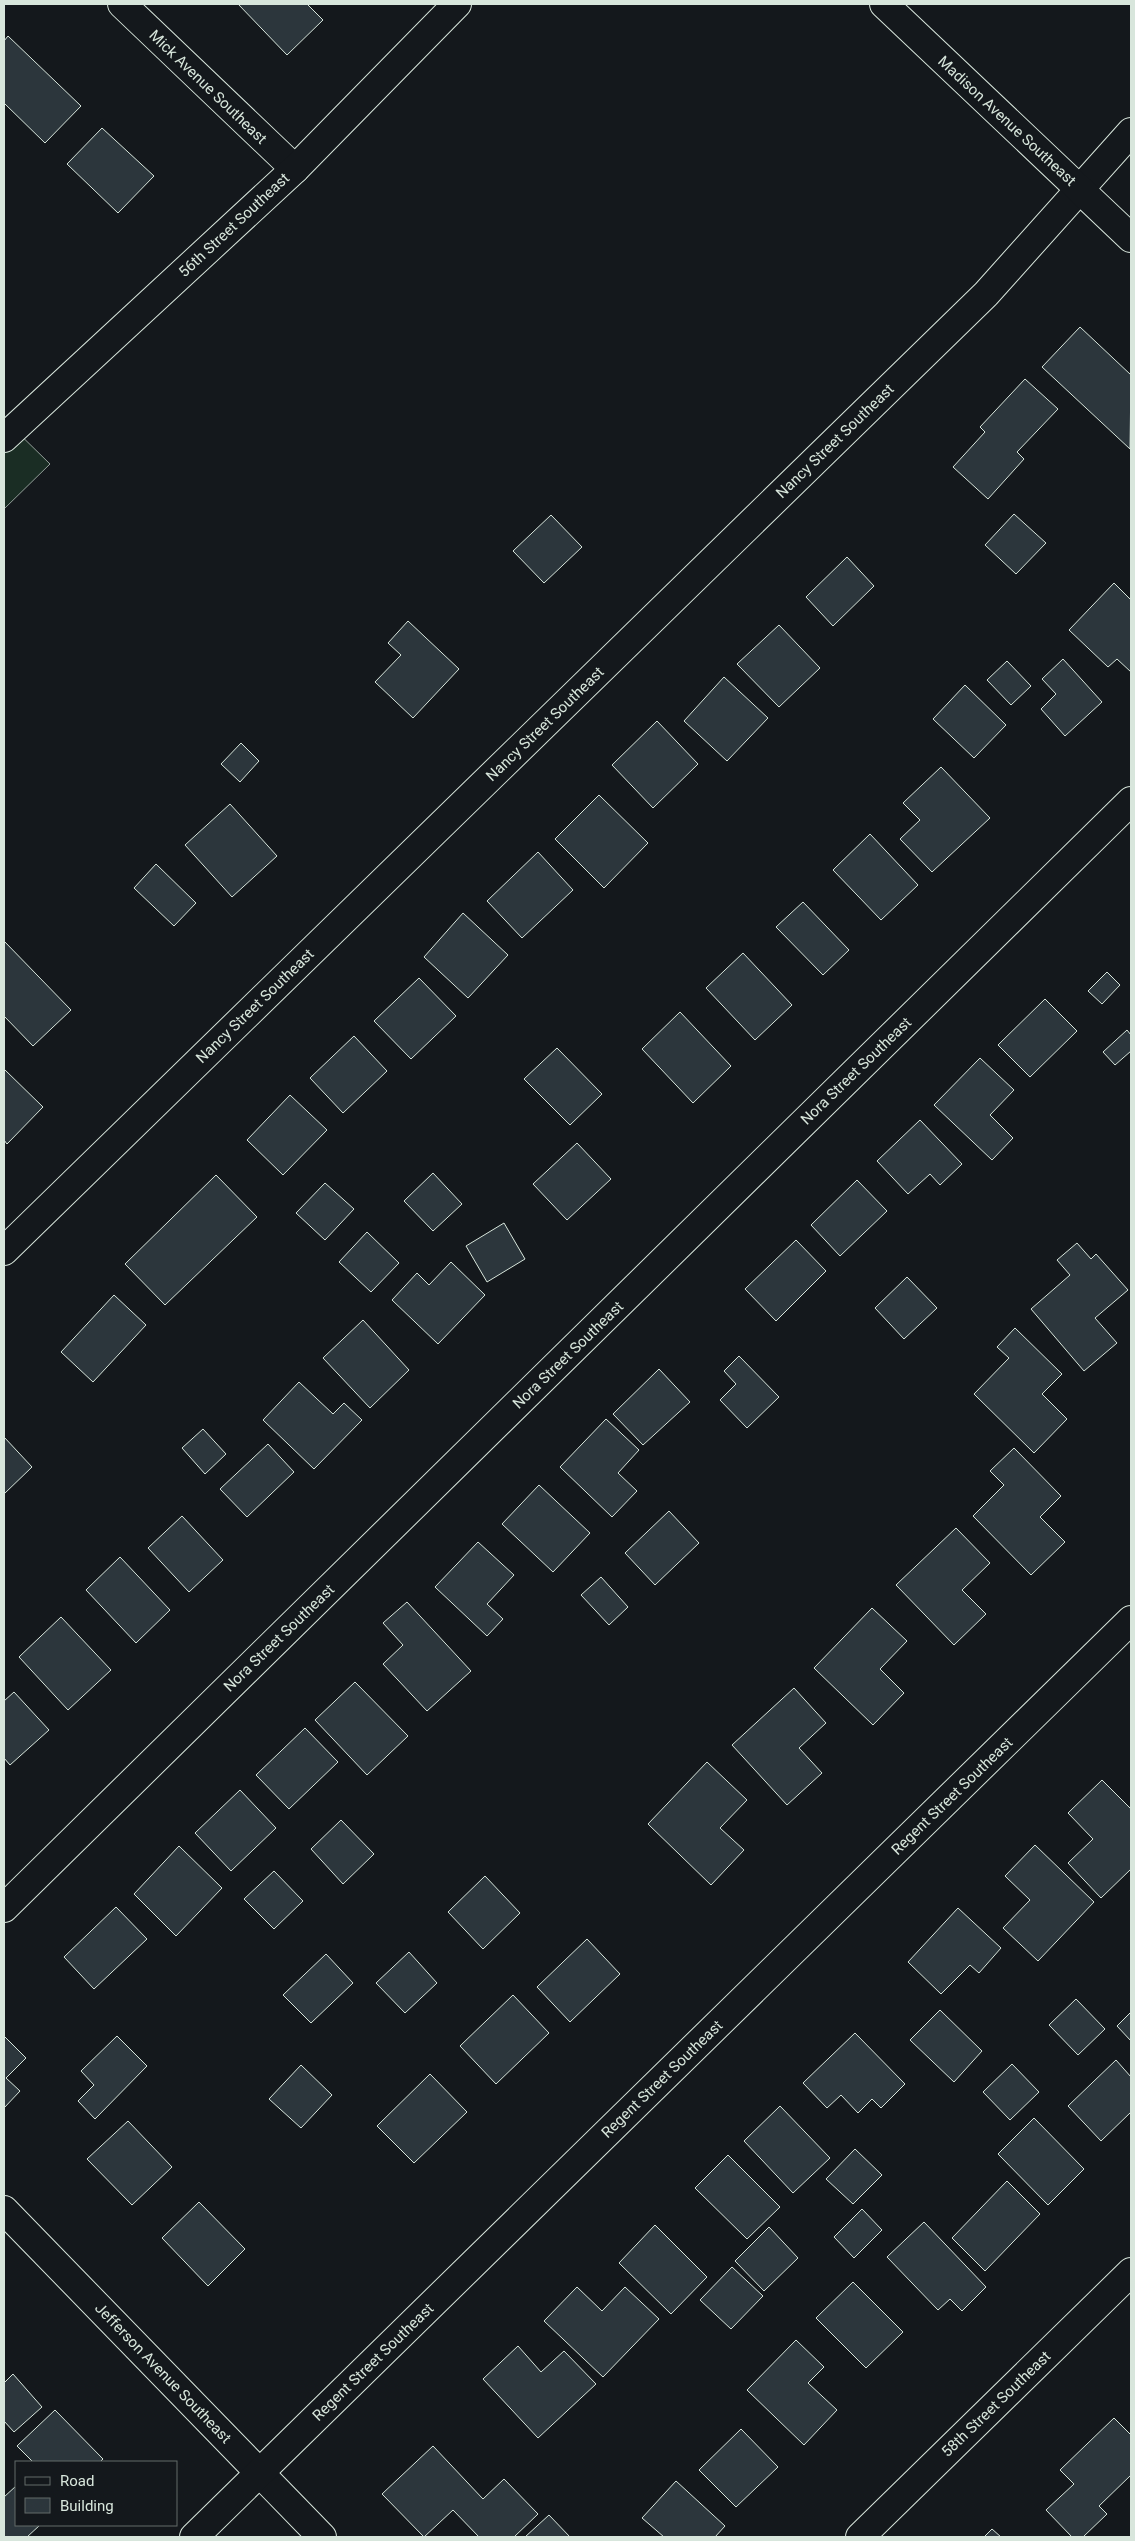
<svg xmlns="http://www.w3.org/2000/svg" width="1135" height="2541" font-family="Roboto,sans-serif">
  <rect width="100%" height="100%" fill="#14181c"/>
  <!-- green -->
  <path fill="#1a2d24" stroke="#939e99" d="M 4,419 L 50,464 L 4,509 Z"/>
  <!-- building -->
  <g fill="#2c363c" stroke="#d8e6dc">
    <path d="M 238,4 L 307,4 L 323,20 L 287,55 Z"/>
    <path d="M 8,36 L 81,106 L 45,143 L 4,103 L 4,41 Z"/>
    <path d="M 102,128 L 154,176 L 118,213 L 67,164 Z"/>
    <path d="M 1080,327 L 1131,375 L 1130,449 L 1042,367 Z"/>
    <path d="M 1025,379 L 1058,409 L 1017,452 L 1024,459 L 988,499 L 953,467 L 985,432 L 980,427 Z"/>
    <path d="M 1014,514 L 1046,543 L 1016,574 L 985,545 Z"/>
    <path d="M 551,515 L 582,547 L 544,583 L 513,551 Z"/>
    <path d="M 847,557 L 874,586 L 833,626 L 806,597 Z"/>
    <path d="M 1114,583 L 1131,600 L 1131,672 L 1117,659 L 1108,667 L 1069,630 Z"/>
    <path d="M 408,621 L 459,669 L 413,718 L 375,682 L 401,655 L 388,643 Z"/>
    <path d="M 779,625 L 820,668 L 779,707 L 737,664 Z"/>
    <path d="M 1063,659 L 1102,702 L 1065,736 L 1041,709 L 1056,694 L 1042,679 Z"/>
    <path d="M 1007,661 L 1031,686 L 1011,705 L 987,680 Z"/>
    <path d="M 724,677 L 768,718 L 727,761 L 684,721 Z"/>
    <path d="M 965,685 L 1006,725 L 974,758 L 933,719 Z"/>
    <path d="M 657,721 L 698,764 L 653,808 L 612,765 Z"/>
    <path d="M 241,743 L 259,761 L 240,782 L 221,764 Z"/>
    <path d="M 941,767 L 990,818 L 932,872 L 900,839 L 920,820 L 903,803 Z"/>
    <path d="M 599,795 L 648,843 L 604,888 L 555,839 Z"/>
    <path d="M 230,804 L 277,856 L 232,897 L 185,845 Z"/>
    <path d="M 870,834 L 918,885 L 881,920 L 833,870 Z"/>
    <path d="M 538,852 L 573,890 L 522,938 L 487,901 Z"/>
    <path d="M 156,864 L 196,903 L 174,926 L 134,888 Z"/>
    <path d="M 803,902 L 849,950 L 823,975 L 776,927 Z"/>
    <path d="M 463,913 L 508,955 L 468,998 L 424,957 Z"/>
    <path d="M 4,941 L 71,1010 L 33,1046 L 4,1016 Z"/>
    <path d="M 743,953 L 792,1005 L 755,1040 L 706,988 Z"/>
    <path d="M 1107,972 L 1120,985 L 1102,1004 L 1088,991 Z"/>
    <path d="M 419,978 L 456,1016 L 411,1059 L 374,1021 Z"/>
    <path d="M 1045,999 L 1077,1031 L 1030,1077 L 998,1045 Z"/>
    <path d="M 680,1012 L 731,1066 L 693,1103 L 642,1049 Z"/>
    <path d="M 1127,1030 L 1131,1035 L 1131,1051 L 1115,1065 L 1103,1052 Z"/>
    <path d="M 354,1036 L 387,1071 L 343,1113 L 310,1078 Z"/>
    <path d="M 557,1048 L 602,1094 L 570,1125 L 524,1079 Z"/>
    <path d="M 980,1058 L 1014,1090 L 990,1115 L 1013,1138 L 992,1160 L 934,1105 Z"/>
    <path d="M 4,1069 L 43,1107 L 7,1144 L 4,1140 Z"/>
    <path d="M 290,1095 L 327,1130 L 283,1175 L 247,1140 Z"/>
    <path d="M 920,1120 L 962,1164 L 940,1185 L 930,1174 L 908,1194 L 877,1161 Z"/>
    <path d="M 577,1143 L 611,1179 L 567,1220 L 533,1184 Z"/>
    <path d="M 433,1173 L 462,1204 L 433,1231 L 404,1201 Z"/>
    <path d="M 216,1175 L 257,1217 L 165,1305 L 125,1264 Z"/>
    <path d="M 857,1180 L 887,1211 L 840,1256 L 811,1225 Z"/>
    <path d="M 325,1183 L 354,1209 L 325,1240 L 296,1213 Z"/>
    <path d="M 504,1223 L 525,1259 L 487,1282 L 466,1246 Z"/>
    <path d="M 367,1232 L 399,1263 L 371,1292 L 339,1262 Z"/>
    <path d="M 796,1240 L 826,1271 L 776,1321 L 745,1289 Z"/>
    <path d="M 1077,1243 L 1091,1259 L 1096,1254 L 1128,1290 L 1095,1318 L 1117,1343 L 1084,1371 L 1031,1309 L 1070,1275 L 1057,1260 Z"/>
    <path d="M 451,1262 L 485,1295 L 438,1344 L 392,1300 L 417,1273 L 429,1285 Z"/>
    <path d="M 907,1277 L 937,1308 L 904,1339 L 875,1308 Z"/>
    <path d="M 114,1295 L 146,1325 L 93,1382 L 61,1352 Z"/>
    <path d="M 363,1320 L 409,1370 L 370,1408 L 323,1358 Z"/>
    <path d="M 1015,1328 L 1062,1374 L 1042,1394 L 1067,1419 L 1034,1453 L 974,1394 L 1009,1358 L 997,1347 Z"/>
    <path d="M 739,1356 L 779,1397 L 747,1428 L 720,1400 L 736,1384 L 724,1371 Z"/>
    <path d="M 659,1369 L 690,1402 L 643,1445 L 613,1414 Z"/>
    <path d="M 299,1382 L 333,1414 L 344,1403 L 362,1420 L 314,1469 L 263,1420 Z"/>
    <path d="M 606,1419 L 639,1450 L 618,1473 L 637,1491 L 612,1517 L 560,1467 Z"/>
    <path d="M 203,1429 L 226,1454 L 205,1474 L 182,1448 Z"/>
    <path d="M 4,1437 L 32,1467 L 4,1494 Z"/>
    <path d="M 268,1444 L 294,1472 L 247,1517 L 220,1489 Z"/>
    <path d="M 1014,1448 L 1061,1496 L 1040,1517 L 1065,1542 L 1031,1575 L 973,1516 L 1004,1485 L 990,1471 Z"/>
    <path d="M 539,1485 L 590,1533 L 553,1572 L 502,1524 Z"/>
    <path d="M 669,1511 L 699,1543 L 655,1585 L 625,1553 Z"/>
    <path d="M 182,1516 L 223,1560 L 189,1592 L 148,1548 Z"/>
    <path d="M 956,1528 L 990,1563 L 962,1590 L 986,1614 L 954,1645 L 896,1585 Z"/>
    <path d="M 478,1542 L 514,1575 L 487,1604 L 503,1619 L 487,1636 L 435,1587 Z"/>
    <path d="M 120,1557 L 170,1610 L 136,1643 L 86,1590 Z"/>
    <path d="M 601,1577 L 628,1607 L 609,1625 L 581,1595 Z"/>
    <path d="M 407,1602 L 471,1671 L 427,1711 L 383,1664 L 403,1645 L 383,1623 Z"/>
    <path d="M 872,1608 L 907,1641 L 880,1669 L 904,1693 L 873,1725 L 814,1668 Z"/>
    <path d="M 61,1617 L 111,1670 L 68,1710 L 19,1657 Z"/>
    <path d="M 355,1682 L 408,1736 L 367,1775 L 315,1720 Z"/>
    <path d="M 794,1688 L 826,1723 L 799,1748 L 822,1773 L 787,1805 L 732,1745 Z"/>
    <path d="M 14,1692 L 49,1730 L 10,1765 L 4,1758 L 4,1701 Z"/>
    <path d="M 305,1728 L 338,1762 L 289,1809 L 256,1775 Z"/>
    <path d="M 707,1762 L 747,1800 L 720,1828 L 744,1850 L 711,1885 L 648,1824 Z"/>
    <path d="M 1102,1780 L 1131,1809 L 1131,1869 L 1101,1898 L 1068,1863 L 1093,1839 L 1068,1813 Z"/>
    <path d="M 240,1790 L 276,1828 L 231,1871 L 195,1833 Z"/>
    <path d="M 341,1820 L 374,1854 L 343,1884 L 311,1849 Z"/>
    <path d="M 1035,1845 L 1094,1902 L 1038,1961 L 1003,1928 L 1030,1900 L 1005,1876 Z"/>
    <path d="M 179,1846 L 222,1888 L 176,1936 L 134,1894 Z"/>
    <path d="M 274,1871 L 303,1901 L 274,1929 L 244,1899 Z"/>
    <path d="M 485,1876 L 520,1913 L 483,1949 L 448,1912 Z"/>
    <path d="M 116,1907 L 147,1939 L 94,1989 L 64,1957 Z"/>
    <path d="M 958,1908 L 1001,1948 L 979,1973 L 970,1965 L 941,1994 L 908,1962 Z"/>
    <path d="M 587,1939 L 620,1974 L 570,2022 L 537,1987 Z"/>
    <path d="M 409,1952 L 437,1983 L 405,2013 L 376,1983 Z"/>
    <path d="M 326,1954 L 353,1983 L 311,2023 L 283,1995 Z"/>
    <path d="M 513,1995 L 549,2033 L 496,2084 L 460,2046 Z"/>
    <path d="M 1076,1999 L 1105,2029 L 1078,2055 L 1049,2025 Z"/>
    <path d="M 940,2010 L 982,2051 L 954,2082 L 910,2040 Z"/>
    <path d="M 1131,2012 L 1131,2041 L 1117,2026 Z"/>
    <path d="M 855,2033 L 905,2084 L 881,2108 L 872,2099 L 858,2113 L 841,2095 L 827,2108 L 803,2083 Z"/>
    <path d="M 4,2036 L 26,2058 L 6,2078 L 20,2091 L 4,2108 Z"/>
    <path d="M 117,2036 L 147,2066 L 95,2119 L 78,2101 L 94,2085 L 81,2071 Z"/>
    <path d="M 1116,2060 L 1131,2077 L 1131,2112 L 1101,2141 L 1068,2106 Z"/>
    <path d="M 1012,2064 L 1039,2092 L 1010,2120 L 983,2092 Z"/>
    <path d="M 301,2065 L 332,2095 L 301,2128 L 269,2099 Z"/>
    <path d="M 430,2074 L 467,2112 L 414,2163 L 377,2126 Z"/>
    <path d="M 780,2106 L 830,2158 L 793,2193 L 744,2141 Z"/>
    <path d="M 1034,2118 L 1084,2169 L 1048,2205 L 998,2154 Z"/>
    <path d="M 128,2121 L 172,2167 L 132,2205 L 87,2159 Z"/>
    <path d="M 855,2149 L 882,2175 L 853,2204 L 826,2179 Z"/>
    <path d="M 728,2155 L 780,2207 L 747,2239 L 695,2188 Z"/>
    <path d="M 1007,2181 L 1040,2214 L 985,2271 L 952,2238 Z"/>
    <path d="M 199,2202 L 245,2249 L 208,2286 L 162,2238 Z"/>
    <path d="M 862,2209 L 882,2230 L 854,2258 L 834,2237 Z"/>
    <path d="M 924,2222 L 986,2287 L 962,2311 L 950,2299 L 938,2310 L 887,2257 Z"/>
    <path d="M 655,2225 L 707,2277 L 671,2314 L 619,2263 Z"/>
    <path d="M 769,2227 L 798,2258 L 764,2291 L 735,2261 Z"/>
    <path d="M 732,2267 L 763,2296 L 731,2329 L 700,2300 Z"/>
    <path d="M 853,2282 L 903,2332 L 866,2368 L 816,2318 Z"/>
    <path d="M 577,2287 L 602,2311 L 625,2287 L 659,2319 L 603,2377 L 544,2321 Z"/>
    <path d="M 796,2340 L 824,2367 L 808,2383 L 837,2410 L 804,2445 L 747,2390 Z"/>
    <path d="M 518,2346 L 541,2372 L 564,2351 L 596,2384 L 538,2438 L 483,2379 Z"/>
    <path d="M 13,2374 L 42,2407 L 14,2432 L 4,2421 L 4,2383 Z"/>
    <path d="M 55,2410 L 103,2459 L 100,2462 L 33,2462 L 17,2446 Z"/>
    <path d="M 1114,2418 L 1131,2435 L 1131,2475 L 1099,2506 L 1107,2514 L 1083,2537 L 1072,2537 L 1046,2510 L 1074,2484 L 1060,2470 Z"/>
    <path d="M 741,2429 L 778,2467 L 736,2507 L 699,2470 Z"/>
    <path d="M 433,2446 L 483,2499 L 504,2479 L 538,2514 L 514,2537 L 479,2537 L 453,2510 L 424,2537 L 382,2494 Z"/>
    <path d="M 676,2481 L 725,2526 L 715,2537 L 664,2537 L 642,2518 Z"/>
    <path d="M 16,2486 L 16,2525 L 40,2525 L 27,2537 L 4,2537 L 4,2497 Z"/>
    <path d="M 549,2515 L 570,2537 L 525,2537 Z"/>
    <path d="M 992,2529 L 1001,2537 L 984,2537 Z"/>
  </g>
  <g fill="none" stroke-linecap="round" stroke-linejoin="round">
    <defs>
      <g id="minor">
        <path d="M 122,4 L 295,169"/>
        <path d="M 4,438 L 295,169 L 457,4"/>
        <path d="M 4,1251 L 986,294 L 1131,132"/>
        <path d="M 4,1908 L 1131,801"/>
        <path d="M 4,2210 L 322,2537"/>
        <path d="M 194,2537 L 1131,1620"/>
        <path d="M 860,2537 L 1131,2272"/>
      </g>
      <path id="tertiary" d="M 884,4 L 1131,238"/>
    </defs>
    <!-- minor casing -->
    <use href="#minor" stroke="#d8e6dc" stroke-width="30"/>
    <!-- tertiary casing -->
    <use href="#tertiary" stroke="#d8e6dc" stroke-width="30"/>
    <!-- minor -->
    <use href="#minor" stroke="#14181c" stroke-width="28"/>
    <!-- tertiary -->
    <use href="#tertiary" stroke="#14181c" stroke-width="28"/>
  </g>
  <g text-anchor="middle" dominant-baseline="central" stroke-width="4" stroke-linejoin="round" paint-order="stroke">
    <!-- street labels -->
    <g font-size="15" fill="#d8e6dc" stroke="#14181c">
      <text transform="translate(208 87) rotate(44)">Mick Avenue Southeast</text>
      <text transform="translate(1007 121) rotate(43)">Madison Avenue Southeast</text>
      <text transform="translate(234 225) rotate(-43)">56th Street Southeast</text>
      <text transform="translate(835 441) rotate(-44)">Nancy Street Southeast</text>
      <text transform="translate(545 724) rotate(-44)">Nancy Street Southeast</text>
      <text transform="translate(255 1006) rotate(-44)">Nancy Street Southeast</text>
      <text transform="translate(856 1071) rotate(-44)">Nora Street Southeast</text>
      <text transform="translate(568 1355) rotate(-44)">Nora Street Southeast</text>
      <text transform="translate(279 1638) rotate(-44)">Nora Street Southeast</text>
      <text transform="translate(952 1796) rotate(-44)">Regent Street Southeast</text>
      <text transform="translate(662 2079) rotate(-44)">Regent Street Southeast</text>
      <text transform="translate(373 2362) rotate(-44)">Regent Street Southeast</text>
      <text transform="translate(163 2373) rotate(46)">Jefferson Avenue Southeast</text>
      <text transform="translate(996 2404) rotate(-44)">58th Street Southeast</text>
    </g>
  </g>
  <!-- border -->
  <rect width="1135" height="2541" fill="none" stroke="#d8e6dc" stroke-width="10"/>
  <!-- legend -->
  <rect x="15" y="2461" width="162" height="65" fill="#14181c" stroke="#626a69"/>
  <rect x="25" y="2477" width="25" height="8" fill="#14181c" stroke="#626a69"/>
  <text x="60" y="2486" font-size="15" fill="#d8e6dc">Road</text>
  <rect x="25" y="2498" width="25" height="15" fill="#2c363c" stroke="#626a69"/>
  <text x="60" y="2511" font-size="15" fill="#d8e6dc">Building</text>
</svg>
